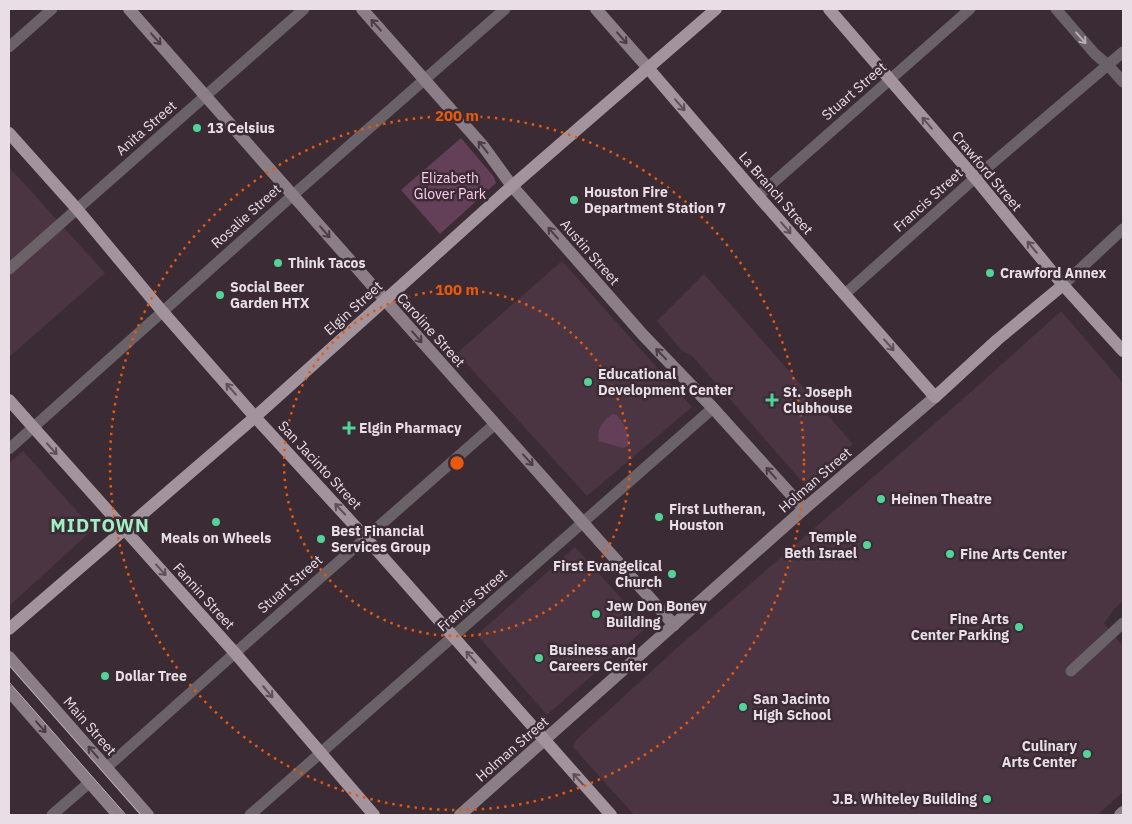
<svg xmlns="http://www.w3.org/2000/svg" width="1132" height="824" font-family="'IBM Plex Sans',sans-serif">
  <rect width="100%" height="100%" fill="#3b2b35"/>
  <!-- built -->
  <g fill="#4b3543">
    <path d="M 9,167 L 105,273 L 9,357 Z"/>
    <path d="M 562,261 L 692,407 L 587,496 L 457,353 Z"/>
    <path d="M 704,274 L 853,444 L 805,485 L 692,356 L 682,351 L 657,321 Z"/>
    <path d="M 1061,311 L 1123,383 L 1123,601 L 1114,609 L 1104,623 L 1123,646 L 1123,792 L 1097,815 L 634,815 L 573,747 L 576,740 L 678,647 L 980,384 Z"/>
    <path d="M 23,451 L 93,529 L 54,565 L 52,563 L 54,565 L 9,606 L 9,463 Z"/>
    <path d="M 575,547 L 647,627 L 547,715 L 477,635 Z"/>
  </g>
  <!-- green -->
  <g fill="#634058">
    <path d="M 461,138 L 494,177 L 496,183 L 440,234 L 401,190 Z"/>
    <path d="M 613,414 L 617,415 C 625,425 629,433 628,446 L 623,448 L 599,441 C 596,429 603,420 613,414 Z"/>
  </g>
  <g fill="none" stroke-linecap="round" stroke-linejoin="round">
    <!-- street -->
    <g stroke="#6b6267" stroke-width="11">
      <path d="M 1056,9 L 1095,54 L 1108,65 L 1123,82"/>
      <path d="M 9,47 L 52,9"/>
      <path d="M 758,196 L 970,9"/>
      <path d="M 9,269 L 304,9"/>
      <path d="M 1063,285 L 1123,229"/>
      <path d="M 845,294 L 975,178 L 1123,52"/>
      <path d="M 9,449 L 293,195 L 505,9"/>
      <path d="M 1071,671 L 1123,623"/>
      <path d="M 106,768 L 235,653 L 495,424"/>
      <path d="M 52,815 L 90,782"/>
      <path d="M 250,815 L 713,408"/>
    </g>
    <!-- secondary -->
    <g stroke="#8b7e86" stroke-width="12">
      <path d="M 129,9 L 385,300 L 674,625"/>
      <path d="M 362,9 L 483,146 L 512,186 L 571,253 L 643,335 L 713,408 L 804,509"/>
      <path d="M 596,9 L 648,68"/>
      <path d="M 9,657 L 148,815"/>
      <path d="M 9,691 L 118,815"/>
      <path d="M 460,815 L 804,509 L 935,397"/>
      <path d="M 1120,815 L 1123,812"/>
    </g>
    <!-- primary -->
    <g stroke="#a3939d" stroke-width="12">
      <path d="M 829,9 L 975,178 L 1063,285 L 1123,351"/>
      <path d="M 648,68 L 758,196 L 935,397 L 997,340 L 1063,285"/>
      <path d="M 9,133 L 77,209 L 162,311 L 255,417 L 366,538 L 611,815"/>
      <path d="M 9,400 L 235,653 L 374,815"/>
      <path d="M 9,629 L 255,417 L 512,186 L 716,9"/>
    </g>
    <!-- tram -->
    <g stroke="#baadb5" stroke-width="1">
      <path d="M 9,665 L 141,815"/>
      <path d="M 9,682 L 126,815"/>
    </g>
  </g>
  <!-- one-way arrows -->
  <defs><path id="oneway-shaft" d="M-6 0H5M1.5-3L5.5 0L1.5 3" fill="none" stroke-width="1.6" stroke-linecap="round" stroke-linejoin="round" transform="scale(1.25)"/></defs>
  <g stroke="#4b3c45">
    <use href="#oneway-shaft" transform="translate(376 25) rotate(-132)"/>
    <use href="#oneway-shaft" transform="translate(622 38) rotate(49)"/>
    <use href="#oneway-shaft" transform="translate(156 39) rotate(49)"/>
    <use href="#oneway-shaft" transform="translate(483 147) rotate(-129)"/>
    <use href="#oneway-shaft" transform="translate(325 232) rotate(49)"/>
    <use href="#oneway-shaft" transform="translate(553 233) rotate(-131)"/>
    <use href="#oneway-shaft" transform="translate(417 337) rotate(49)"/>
    <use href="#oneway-shaft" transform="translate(661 354) rotate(-134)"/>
    <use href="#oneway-shaft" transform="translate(528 460) rotate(48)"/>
    <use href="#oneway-shaft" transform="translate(771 473) rotate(-132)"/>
    <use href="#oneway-shaft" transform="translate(41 727) rotate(49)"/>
    <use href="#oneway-shaft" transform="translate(93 752) rotate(-131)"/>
  </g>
  <use stroke="#b7acb3" href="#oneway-shaft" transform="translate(1081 38) rotate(49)"/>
  <g stroke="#5f4f59">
    <use href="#oneway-shaft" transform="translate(680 105) rotate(49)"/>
    <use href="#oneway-shaft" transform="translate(927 123) rotate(-131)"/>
    <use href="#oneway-shaft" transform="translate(786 228) rotate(49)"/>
    <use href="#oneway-shaft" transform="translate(1032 247) rotate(-130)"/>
    <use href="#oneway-shaft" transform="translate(889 345) rotate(49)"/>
    <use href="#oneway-shaft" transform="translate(231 389) rotate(-131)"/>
    <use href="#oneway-shaft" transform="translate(52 449) rotate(48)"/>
    <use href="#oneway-shaft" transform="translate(340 509) rotate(-133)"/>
    <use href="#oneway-shaft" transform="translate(161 570) rotate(48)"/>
    <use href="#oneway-shaft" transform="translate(471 657) rotate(-131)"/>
    <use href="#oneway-shaft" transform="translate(268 692) rotate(50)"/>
    <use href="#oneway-shaft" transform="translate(578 779) rotate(-132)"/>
  </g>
  <!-- distance rings -->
  <g fill="none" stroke="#e8590c" stroke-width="2.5" stroke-dasharray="2.5 5">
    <circle cx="457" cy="463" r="173"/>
    <circle cx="457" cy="463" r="347"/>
  </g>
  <!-- markers -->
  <g fill="#52d397" stroke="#3b2b35" stroke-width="2">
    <circle cx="197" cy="128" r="5"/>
    <circle cx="574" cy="200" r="5"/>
    <circle cx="278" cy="263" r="5"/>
    <circle cx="990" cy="273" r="5"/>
    <circle cx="220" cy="295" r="5"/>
    <circle cx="588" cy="382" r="5"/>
    <path d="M769.5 392.5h5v5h5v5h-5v5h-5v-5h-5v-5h5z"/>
    <path d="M346.5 420.5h5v5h5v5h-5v5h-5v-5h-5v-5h5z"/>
    <circle cx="881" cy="499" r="5"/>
    <circle cx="659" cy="517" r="5"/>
    <circle cx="216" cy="522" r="5"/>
    <circle cx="321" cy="539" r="5"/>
    <circle cx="867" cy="545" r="5"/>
    <circle cx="950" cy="554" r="5"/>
    <circle cx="672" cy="574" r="5"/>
    <circle cx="596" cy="614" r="5"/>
    <circle cx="1019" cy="627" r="5"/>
    <circle cx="539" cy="658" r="5"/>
    <circle cx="105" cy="676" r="5"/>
    <circle cx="743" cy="707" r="5"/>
    <circle cx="1087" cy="754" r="5"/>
    <circle cx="987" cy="799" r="5"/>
  </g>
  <g text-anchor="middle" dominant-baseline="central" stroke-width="5" stroke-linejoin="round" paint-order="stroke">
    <!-- street labels -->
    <g font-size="14" fill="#e9dee5" stroke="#3b2b35">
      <text transform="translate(854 91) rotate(-41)">Stuart Street</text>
      <text transform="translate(146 128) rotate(-41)">Anita Street</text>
      <text transform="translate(987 171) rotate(50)">Crawford Street</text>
      <text transform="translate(776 193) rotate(49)">La Branch Street</text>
      <text transform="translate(928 200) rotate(-42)">Francis Street</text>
      <text transform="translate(246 216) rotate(-42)">Rosalie Street</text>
      <text transform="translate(590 252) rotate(49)">Austin Street</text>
      <text transform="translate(353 308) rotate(-42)">Elgin Street</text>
      <text transform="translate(431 330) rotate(48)">Caroline Street</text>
      <text transform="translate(320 465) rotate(47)">San Jacinto Street</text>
      <text transform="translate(815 480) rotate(-41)">Holman Street</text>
      <text transform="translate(290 584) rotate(-41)">Stuart Street</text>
      <text transform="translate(204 596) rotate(48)">Fannin Street</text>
      <text transform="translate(472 600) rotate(-41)">Francis Street</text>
      <text transform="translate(90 726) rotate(49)">Main Street</text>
      <text transform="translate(512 749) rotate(-41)">Holman Street</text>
    </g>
    <!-- poi labels -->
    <g font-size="14" font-weight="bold" fill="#e9dee5" stroke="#3b2b35" text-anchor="start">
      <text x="207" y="128">13 Celsius</text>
      <text x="584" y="192">Houston Fire<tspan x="584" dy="16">Department Station 7</tspan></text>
      <text x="288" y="263">Think Tacos</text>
      <text x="1000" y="273">Crawford Annex</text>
      <text x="230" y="287">Social Beer<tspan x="230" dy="16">Garden HTX</tspan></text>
      <text x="598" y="374">Educational<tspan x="598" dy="16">Development Center</tspan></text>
      <text x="783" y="392">St. Joseph<tspan x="783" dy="16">Clubhouse</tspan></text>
      <text x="359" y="428">Elgin Pharmacy</text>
      <text x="891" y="499">Heinen Theatre</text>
      <text x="669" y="509">First Lutheran,<tspan x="669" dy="16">Houston</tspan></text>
      <text x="331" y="531">Best Financial<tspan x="331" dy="16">Services Group</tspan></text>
      <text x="857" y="537" text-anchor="end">Temple<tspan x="857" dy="16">Beth Israel</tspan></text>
      <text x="216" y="538" text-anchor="middle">Meals on Wheels</text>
      <text x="960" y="554">Fine Arts Center</text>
      <text x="662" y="566" text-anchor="end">First Evangelical<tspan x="662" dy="16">Church</tspan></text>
      <text x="606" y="606">Jew Don Boney<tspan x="606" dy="16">Building</tspan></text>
      <text x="1009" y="619" text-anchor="end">Fine Arts<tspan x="1009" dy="16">Center Parking</tspan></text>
      <text x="549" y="650">Business and<tspan x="549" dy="16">Careers Center</tspan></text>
      <text x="115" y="676">Dollar Tree</text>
      <text x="753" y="699">San Jacinto<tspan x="753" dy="16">High School</tspan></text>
      <text x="1077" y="746" text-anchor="end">Culinary<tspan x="1077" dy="16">Arts Center</tspan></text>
      <text x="977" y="799" text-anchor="end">J.B. Whiteley Building</text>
    </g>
    <!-- park labels -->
    <g font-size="14" fill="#ffceed" stroke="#3b2b35">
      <text x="450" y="178">Elizabeth<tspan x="450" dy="16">Glover Park</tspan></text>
    </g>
    <!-- district labels -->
    <g font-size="19" font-weight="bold" letter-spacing="1" fill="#a0f0c5" stroke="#3b2b35">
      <text x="100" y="525">MIDTOWN</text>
    </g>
  </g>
  <circle cx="457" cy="463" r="8" fill="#e8590c" stroke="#3b2b35" stroke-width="2.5"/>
  <g font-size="15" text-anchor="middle" font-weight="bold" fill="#e8590c" stroke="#3b2b35" stroke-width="5" stroke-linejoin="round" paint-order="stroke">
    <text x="457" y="121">200 m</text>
    <text x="457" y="295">100 m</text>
  </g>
  <!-- border -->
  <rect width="1132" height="824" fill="none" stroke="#e9dee5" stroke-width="20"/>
</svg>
